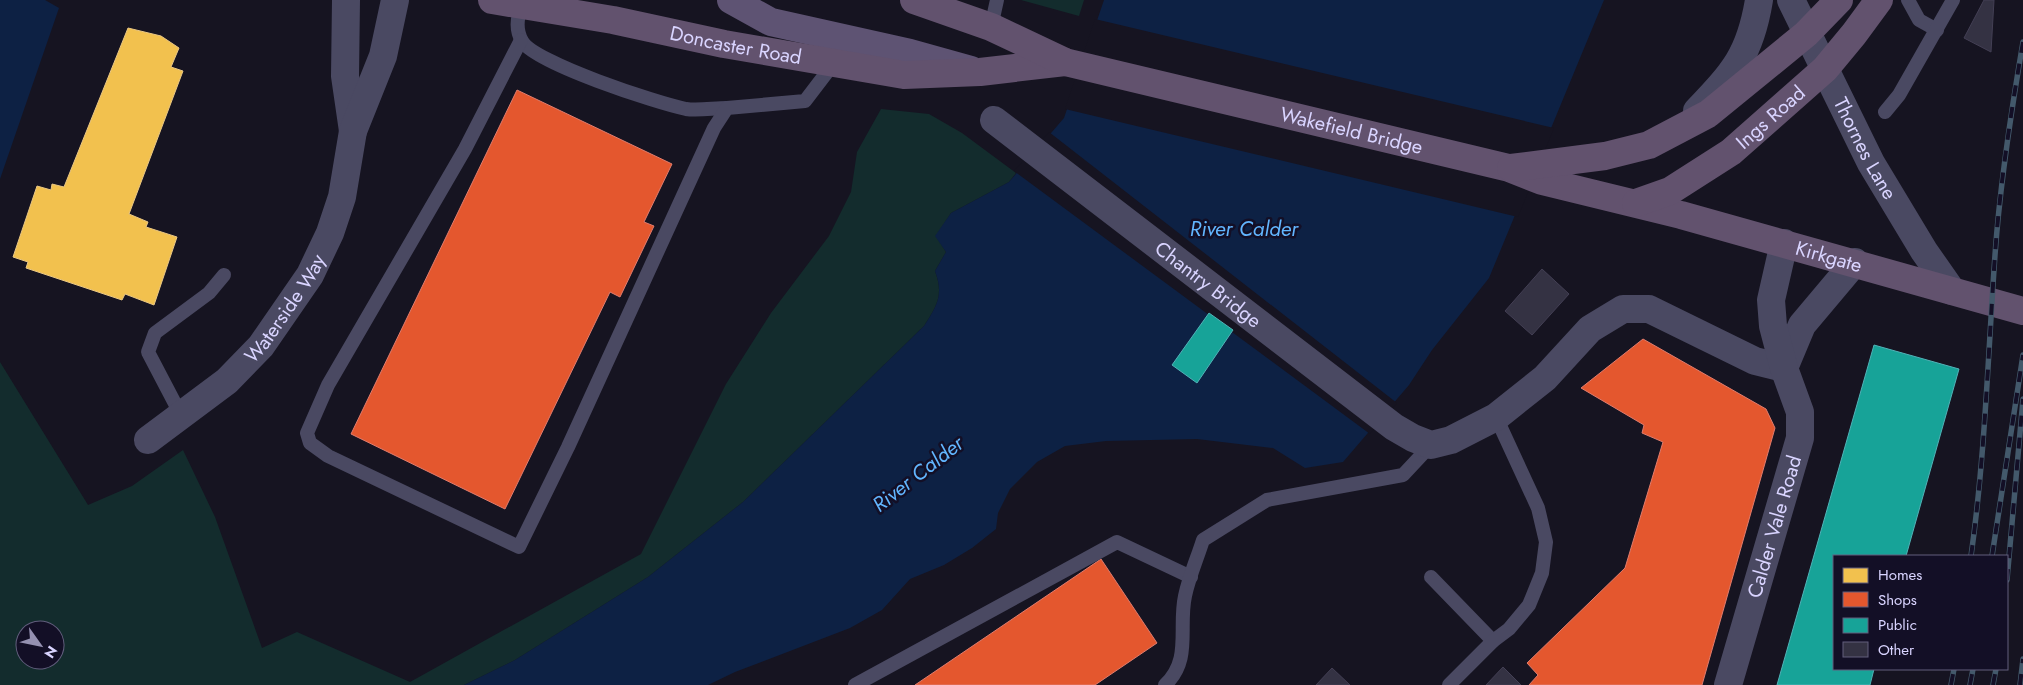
<svg xmlns="http://www.w3.org/2000/svg" width="2023" height="685" font-family="Jost,sans-serif">
  <rect width="100%" height="100%" fill="#161421"/>
  <!-- green -->
  <g fill="#132c2d" fill-rule="evenodd">
    <path d="M 1021,0 L 1084,0 L 1079,16 Z"/>
    <path d="M 881,109 L 929,114 L 962,133 L 1016,173 L 1009,182 L 951,213 L 936,236 L 946,252 L 935,271 C 944,295 937,306 924,326 L 743,502 L 648,577 L 515,660 L 464,685 L 0,685 L 0,362 L 88,505 L 132,486 L 183,450 L 215,517 L 262,648 L 297,632 L 410,682 L 641,554 L 726,384 L 771,313 L 829,236 L 851,192 L 857,152 ZM 25,630 L 55,630 L 55,660 L 25,660 Z"/>
  </g>
  <!-- water -->
  <g fill="#0d2144">
    <path d="M 0,0 L 45,0 L 59,8 L 0,179 Z"/>
    <path d="M 1104,0 L 1604,0 L 1489,278 L 1432,350 L 1409,385 L 1343,462 L 1305,468 L 1273,448 L 1197,439 L 1106,441 L 1065,446 L 1037,462 L 1010,489 L 998,513 L 996,529 L 972,548 L 944,565 L 910,579 L 882,610 L 850,628 L 735,672 L 708,685 L 464,685 L 515,660 L 648,577 L 743,502 L 924,326 C 937,306 944,295 935,271 L 946,252 L 935,236 L 951,213 L 1009,182 L 1064,118 Z"/>
  </g>
  <!-- pier -->
  <g fill="#161421">
    <path d="M 1095,19 L 1554,128 L 1518,217 L 1065,109 Z"/>
    <path d="M 1049,132 L 1397,403 L 1370,434 L 1014,171 Z"/>
  </g>
  <!-- homes -->
  <path fill="#f2c14e" stroke="#eac783" d="M 128,28 L 161,36 L 179,48 L 171,67 L 183,71 L 129,214 L 148,222 L 146,227 L 177,237 L 154,305 L 125,294 L 122,300 L 26,268 L 28,262 L 13,257 L 37,186 L 51,190 L 52,184 L 64,187 Z"/>
  <!-- shops -->
  <g fill="#e4572e" stroke="#e17c6d">
    <path d="M 517,90 L 672,164 L 644,222 L 654,226 L 620,297 L 610,292 L 505,509 L 351,434 Z"/>
    <path d="M 1643,339 L 1766,409 L 1775,428 L 1702,685 L 1529,685 L 1538,675 L 1527,663 L 1625,568 L 1663,442 L 1642,433 L 1644,425 L 1581,388 Z"/>
    <path d="M 1101,559 L 1157,643 L 1095,685 L 915,685 Z"/>
  </g>
  <!-- public -->
  <g fill="#17a398" stroke="#51b2b7">
    <path d="M 1209,313 L 1233,330 L 1197,383 L 1172,365 Z"/>
    <path d="M 1874,345 L 1959,369 L 1906,556 L 1834,556 L 1834,669 L 1874,669 L 1870,685 L 1777,685 Z"/>
  </g>
  <!-- building -->
  <g fill="#343243" stroke="#433f54">
    <path d="M 1984,0 L 1994,0 L 1991,52 L 1964,38 Z"/>
    <path d="M 1542,269 L 1569,294 L 1532,335 L 1505,311 Z"/>
    <path d="M 1503,667 L 1521,685 L 1486,685 Z"/>
    <path d="M 1332,668 L 1350,685 L 1316,685 Z"/>
  </g>
  <g fill="none" stroke-linecap="round" stroke-linejoin="round">
    <!-- service -->
    <g stroke="#4a4962" stroke-width="14">
      <path d="M 1908,0 L 1919,20 L 1937,30"/>
      <path d="M 522,5 C 517,17 515,29 522,41 C 534,63 657,103 686,109 C 698,111 714,108 727,108"/>
      <path d="M 991,27 L 997,0"/>
      <path d="M 521,40 L 465,149 L 328,385 L 307,433 L 310,443 L 328,456 L 519,547 L 568,447 L 714,128 L 727,108 L 805,101 L 834,63"/>
      <path d="M 1885,112 L 1899,95 L 1953,0"/>
      <path d="M 181,415 L 148,352 L 155,333 L 209,293 L 224,275"/>
      <path d="M 1431,577 L 1493,641"/>
      <path d="M 855,685 L 1117,542 L 1191,577"/>
      <path d="M 1165,685 C 1192,660 1178,628 1185,596 C 1189,577 1197,559 1203,540 L 1267,500 L 1403,475 L 1431,445"/>
      <path d="M 1449,685 L 1493,641 L 1509,629 L 1529,605 L 1542,573 L 1546,542 L 1538,508 L 1496,417"/>
    </g>
    <!-- minor -->
    <g stroke="#4a4962" stroke-width="28">
      <path d="M 346,0 L 345,76 L 353,131"/>
      <path id="s1" d="M 994,120 L 1394,427 L 1413,438 L 1431,445 L 1451,440 L 1496,417 L 1545,378 L 1590,329 L 1623,309 L 1649,309 L 1755,361 L 1784,368"/>
      <path d="M 1784,368 L 1802,325 L 1855,262"/>
      <path id="s2" d="M 148,440 L 227,381 L 261,346 L 310,275 L 330,233 L 342,197 L 353,131 L 383,56 L 395,0"/>
      <path id="s3" d="M 1728,685 L 1800,438 L 1800,412 L 1784,368 L 1773,326 L 1771,300 L 1784,243"/>
    </g>
    <!-- tertiary -->
    <g stroke="#4a4962" stroke-width="28">
      <path id="s4" d="M 1791,0 L 1871,163 L 1924,251 L 1952,291"/>
      <path d="M 1697,111 C 1734,72 1750,55 1759,0"/>
    </g>
    <!-- primary -->
    <path stroke="#5e5373" stroke-width="28" d="M 731,0 L 771,22 L 910,53 L 971,70"/>
    <!-- trunk -->
    <g stroke="#62526e" stroke-width="28">
      <path id="s5" d="M 492,0 L 613,20 L 724,44 L 904,75 L 980,72 L 1065,62"/>
      <path id="s6" d="M 914,0 L 991,27 L 1065,62 L 1509,168 L 1542,181 L 1681,215 L 2023,311"/>
      <path d="M 1511,168 L 1605,156 L 1649,145 L 1708,114 L 1806,34 L 1839,0"/>
      <path id="s7" d="M 1636,203 L 1670,191 L 1731,152 L 1825,69 L 1854,34 L 1879,0"/>
    </g>
    <defs>
      <g id="rail">
        <path d="M 1971,556 C 1985,457 1988,355 1995,255 C 2000,183 2011,112 2023,42"/>
        <path d="M 1992,556 L 2023,355"/>
        <path d="M 2007,580 L 2023,399"/>
        <path d="M 1951,685 L 1954,669"/>
        <path d="M 1970,685 L 1973,669"/>
        <path d="M 1993,685 L 1996,669"/>
        <path d="M 2020,685 L 2023,659"/>
      </g>
    </defs>
    <!-- rail casing -->
    <use href="#rail" stroke="#43596b" stroke-width="5.5"/>
    <!-- rail -->
    <use href="#rail" stroke="#130f26" stroke-width="4" stroke-dasharray="11" stroke-linecap="butt"/>
  </g>
  <g text-anchor="middle" dominant-baseline="central" stroke-width="5" stroke-linejoin="round" paint-order="stroke">
    <!-- street labels -->
    <g font-size="20" fill="#d9d4ff" stroke="#130f26">
      <text stroke="none"><textPath href="#s5" startOffset="248">Doncaster Road</textPath></text>
      <text stroke="none"><textPath href="#s7" startOffset="161">Ings Road</textPath></text>
      <text stroke="none"><textPath href="#s6" startOffset="458">Wakefield Bridge</textPath></text>
      <text stroke="none"><textPath href="#s4" startOffset="166">Thornes Lane</textPath></text>
      <text stroke="none"><textPath href="#s6" startOffset="952">Kirkgate</textPath></text>
      <text stroke="none"><textPath href="#s1" startOffset="270">Chantry Bridge</textPath></text>
      <text stroke="none"><textPath href="#s2" startOffset="192">Waterside Way</textPath></text>
      <text stroke="none"><textPath href="#s3" startOffset="165">Calder Vale Road</textPath></text>
    </g>
    <!-- water labels -->
    <g font-size="21" font-style="italic" fill="#62b6ff" stroke="#130f26">
      <text x="1244" y="229">River Calder</text>
      <text transform="translate(918 474) rotate(-38)">River Calder</text>
    </g>
  </g>
  <!-- legend -->
  <rect x="1833" y="555" width="175" height="115" fill="#130f26" stroke="#625e7d"/>
  <rect x="1843" y="568" width="25" height="15" fill="#f2c14e" stroke="#625e7d"/>
  <text x="1878" y="580" font-size="15" fill="#d9d4ff">Homes</text>
  <rect x="1843" y="592" width="25" height="15" fill="#e4572e" stroke="#625e7d"/>
  <text x="1878" y="605" font-size="15" fill="#d9d4ff">Shops</text>
  <rect x="1843" y="618" width="25" height="15" fill="#17a398" stroke="#625e7d"/>
  <text x="1878" y="630" font-size="15" fill="#d9d4ff">Public</text>
  <rect x="1843" y="642" width="25" height="15" fill="#343243" stroke="#625e7d"/>
  <text x="1878" y="655" font-size="15" fill="#d9d4ff">Other</text>
  <!-- north arrow -->
  <g transform="translate(40 645) rotate(123)"><circle r="24" fill="#130f26" stroke="#625e7d"/>
  <path d="M0-4L9 19L0 12L-9 19Z" fill="#9591b1"/>
  <text y="-8" font-size="14" font-weight="bold" text-anchor="middle" fill="#d9d4ff">N</text>
  </g>
</svg>
